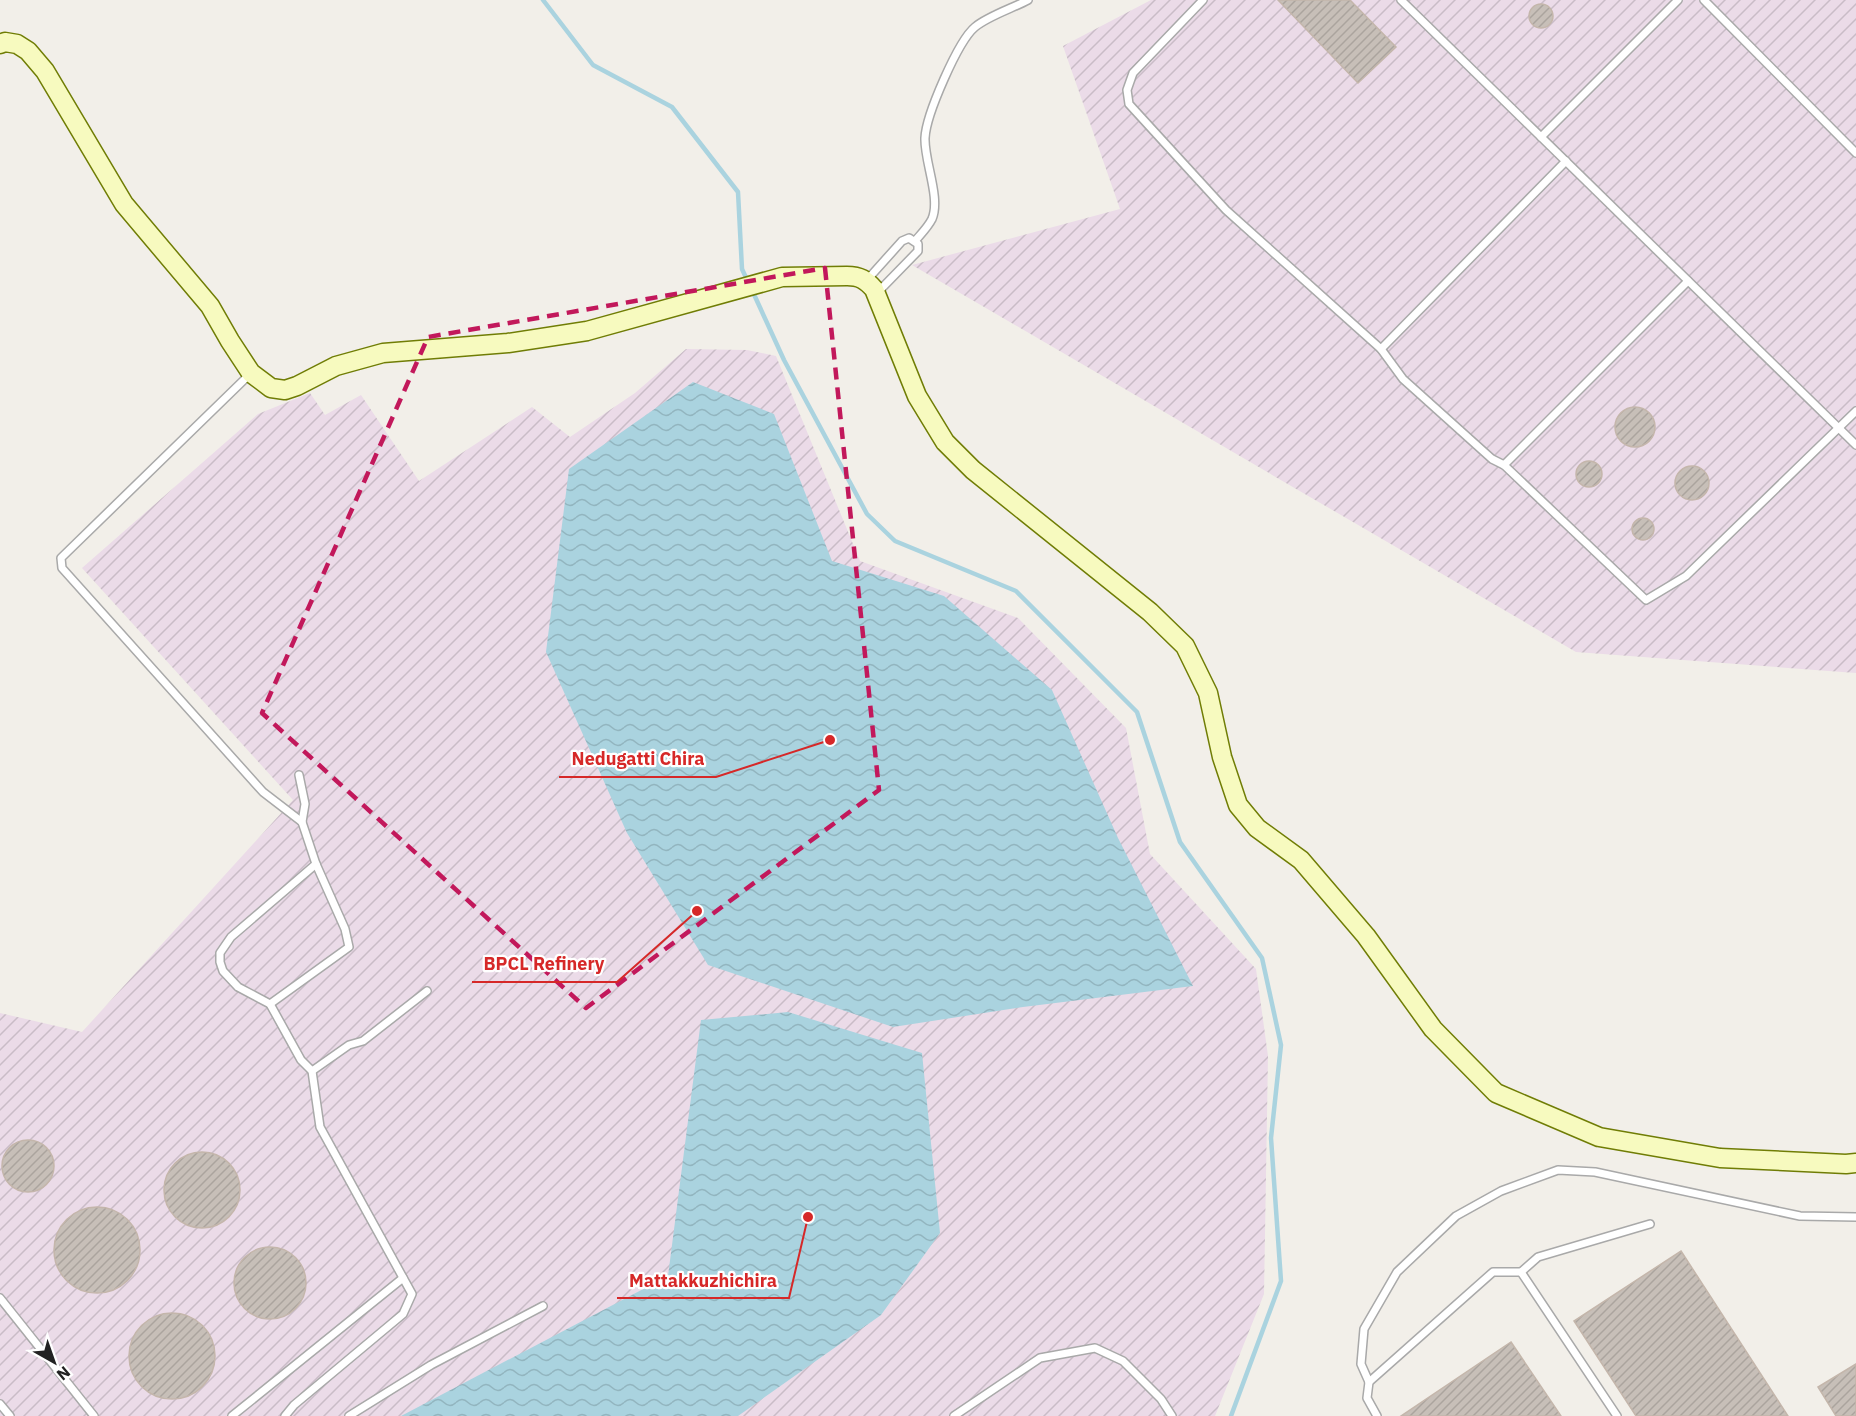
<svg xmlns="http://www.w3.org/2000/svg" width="1856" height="1416" font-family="'IBM Plex Sans',sans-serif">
  <defs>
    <pattern id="industrial-furrows" width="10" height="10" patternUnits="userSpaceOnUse" patternTransform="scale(1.5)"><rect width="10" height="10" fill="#ebdbe8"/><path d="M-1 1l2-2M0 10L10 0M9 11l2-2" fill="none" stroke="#c9bcc7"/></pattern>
    <pattern id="water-waves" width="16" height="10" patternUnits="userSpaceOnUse" patternTransform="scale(1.5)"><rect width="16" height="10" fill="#aad3df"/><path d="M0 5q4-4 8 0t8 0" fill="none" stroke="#92b5bf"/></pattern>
    <pattern id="building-hatch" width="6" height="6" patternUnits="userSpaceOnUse" patternTransform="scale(1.5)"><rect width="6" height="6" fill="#c7bfb8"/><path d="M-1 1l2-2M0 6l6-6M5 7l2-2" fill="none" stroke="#aba49e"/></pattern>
  </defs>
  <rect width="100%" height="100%" fill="#f2efe9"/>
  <!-- industrial -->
  <g fill="url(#industrial-furrows)">
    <path d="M 1151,0 L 1856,0 L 1856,673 L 1576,652 L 912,265 L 1120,209 L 1063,46 Z"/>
    <path d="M 686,349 L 747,350 L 776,356 L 860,561 L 1018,618 L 1126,728 L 1150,854 L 1256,969 L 1268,1056 L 1264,1294 L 1215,1416 L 0,1416 L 0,1013 L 82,1032 L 293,800 L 82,568 L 258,414 L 310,393 L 325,415 L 361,395 L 419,481 L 532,407 L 570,437 L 635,393 Z"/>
  </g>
  <!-- water -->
  <g fill="url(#water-waves)">
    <path d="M 693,382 L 774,414 L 832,561 L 944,596 L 1052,690 L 1118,838 L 1193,986 L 1023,1007 L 893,1027 L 708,965 L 627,833 L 546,652 L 569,469 Z"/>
    <path d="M 788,1012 L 922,1053 L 940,1233 L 881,1315 L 738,1416 L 401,1416 L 668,1276 L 701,1020 Z"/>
  </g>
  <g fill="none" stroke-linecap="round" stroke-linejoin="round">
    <!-- stream -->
    <g stroke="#aad3df" stroke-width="4.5">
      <path d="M 543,0 L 593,65 L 672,107 L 738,192 L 742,269 L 748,282"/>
      <path d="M 752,290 L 784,360 L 867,514 L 895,541 L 1016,591 L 1137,712 L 1180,842 L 1262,958 L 1281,1045 L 1271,1138 L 1281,1281 L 1231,1416"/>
    </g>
  </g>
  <!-- building -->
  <g fill="url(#building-hatch)" stroke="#c4b6ab" stroke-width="1.5">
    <path d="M 1278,0 L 1350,0 L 1396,47 L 1358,83 Z"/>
    <circle cx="1541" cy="16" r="12"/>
    <circle cx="1635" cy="427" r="20"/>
    <circle cx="1589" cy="474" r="13"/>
    <circle cx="1692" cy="483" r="17"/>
    <circle cx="1643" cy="529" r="11"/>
    <circle cx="28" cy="1166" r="26"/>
    <circle cx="202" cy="1190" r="38"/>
    <circle cx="97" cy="1250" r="43"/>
    <circle cx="270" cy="1283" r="36"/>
    <path d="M 1681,1251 L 1788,1416 L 1636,1416 L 1574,1321 Z"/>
    <circle cx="172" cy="1356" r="43"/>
    <path d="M 1511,1342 L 1561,1416 L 1401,1416 Z"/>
    <path d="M 1856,1364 L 1856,1416 L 1836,1416 L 1818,1387 Z"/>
  </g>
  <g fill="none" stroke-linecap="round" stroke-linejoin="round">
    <defs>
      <g id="lane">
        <path d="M 1203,0 L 1133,73 L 1127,90 L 1129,104 L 1226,210 L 1381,349 L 1403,379 L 1492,459 L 1504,465 L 1646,600 L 1686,576 L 1856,411"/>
        <path d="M 1401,0 L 1856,445"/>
        <path d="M 1704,0 L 1856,153"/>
        <path d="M 1541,137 L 1678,0"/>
        <path d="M 915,241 C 921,234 928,227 932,219 C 941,198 924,161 925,138 C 926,115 958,41 975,27 C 988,16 1013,8 1028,0"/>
        <path d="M 867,280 L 902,241 L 909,238 L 918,244 L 918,251 L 878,292"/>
        <path d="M 1381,349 L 1566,161"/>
        <path d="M 250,374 L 61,558 L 62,568 L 263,792 L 302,822 L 316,864 L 345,929 L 349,947 L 270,1004"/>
        <path d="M 1504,465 L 1688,281"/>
        <path d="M 299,775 L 305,804 L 302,822"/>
        <path d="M 312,1071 L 349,1045 L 363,1041 L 427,991"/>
        <path d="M 1521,1272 L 1617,1416"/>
        <path d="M 0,1298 L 94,1416"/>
        <path d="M 1369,1382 L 1361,1364 L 1364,1329 L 1397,1272 L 1456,1216 L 1501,1191 L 1558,1170 L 1595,1172 L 1800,1216 L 1856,1217"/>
        <path d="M 0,1404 L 10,1416"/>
        <path d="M 232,1416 L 403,1278"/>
        <path d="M 285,1416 L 294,1405 L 403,1314 L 412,1294 L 320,1127 L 312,1071 L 301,1060 L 270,1004 L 238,987 L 223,971 L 220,962 L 220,953 L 231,937 L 316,864"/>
        <path d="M 349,1416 L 431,1365 L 543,1306"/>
        <path d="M 954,1416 L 1040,1358 L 1095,1348 L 1123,1361 L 1161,1399 L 1172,1416"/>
        <path d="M 1377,1416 L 1367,1398 L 1369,1382 L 1493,1272 L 1521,1272 L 1538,1257 L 1650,1224"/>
      </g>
      <path id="secondary" d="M 0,44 L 5,42 L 17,44 L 28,51 L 45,71 L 124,204 L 210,306 L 230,341 L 251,373 L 271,388 L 285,390 L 297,386 L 336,366 L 383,353 L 508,343 L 587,331 L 782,277 L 847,276 C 860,276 866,280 874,289 L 917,396 L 945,442 L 973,470 L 1150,612 L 1185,646 L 1208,693 L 1222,757 L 1238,805 L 1257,828 L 1301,860 L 1366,936 L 1433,1029 L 1496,1093 L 1599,1137 L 1720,1158 L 1846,1164 L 1856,1163"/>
    </defs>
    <!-- lane casing -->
    <use href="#lane" stroke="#a9a9a9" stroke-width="10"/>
    <!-- secondary casing -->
    <use href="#secondary" stroke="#707d05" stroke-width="21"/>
    <!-- lane -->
    <use href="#lane" stroke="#fff" stroke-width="7"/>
    <!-- secondary -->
    <use href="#secondary" stroke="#f7fabf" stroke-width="18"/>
  </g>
  <!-- marked area -->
  <path fill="none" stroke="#c2185b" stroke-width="4.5" stroke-dasharray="12 8" stroke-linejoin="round" d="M 825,268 L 879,790 L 586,1008 L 262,713 L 428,337 Z"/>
  <!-- callouts -->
  <path fill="none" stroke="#d62828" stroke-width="2" d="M830 740L716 777H559M697 911L617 982H472M808 1217L789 1298H617"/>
  <g fill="#d62828" stroke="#fff" stroke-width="2">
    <circle cx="830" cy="740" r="6"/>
    <circle cx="697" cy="911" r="6"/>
    <circle cx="808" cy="1217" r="6"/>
  </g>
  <g font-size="18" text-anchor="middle" font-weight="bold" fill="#d62828" stroke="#fff" stroke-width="4.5" stroke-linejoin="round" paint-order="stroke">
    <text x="638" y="765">Nedugatti Chira</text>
    <text x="544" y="970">BPCL Refinery</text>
    <text x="703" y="1287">Mattakkuzhichira</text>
  </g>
  <!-- north arrow -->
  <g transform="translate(54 1362) rotate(140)" stroke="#ffffff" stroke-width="4.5" paint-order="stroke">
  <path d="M0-4.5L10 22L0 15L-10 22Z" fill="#222222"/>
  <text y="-9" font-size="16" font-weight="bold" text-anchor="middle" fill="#222222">N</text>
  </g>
</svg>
